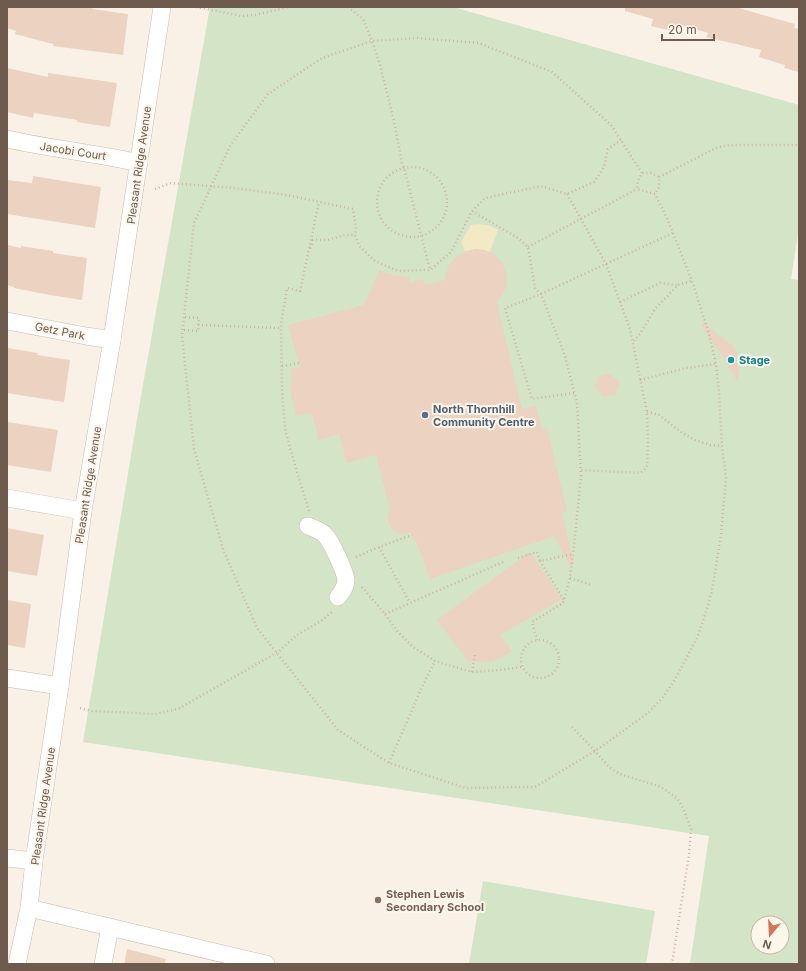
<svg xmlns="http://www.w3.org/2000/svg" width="806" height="971" font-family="Inter,sans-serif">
  <rect width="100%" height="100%" fill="#f9f1e6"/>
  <!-- green -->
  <g fill="#d3e5c6" fill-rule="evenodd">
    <path d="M 210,7 L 453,7 L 799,105 L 799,227 L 791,279 L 799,280 L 799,964 L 690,964 L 709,836 L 83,742 L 141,396 ZM 758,923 L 782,923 L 782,947 L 758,947 Z"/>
    <path d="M 483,881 L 655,911 L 646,964 L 469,964 Z"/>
  </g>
  <!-- sand -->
  <path fill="#f4e9c5" d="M 477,224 L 488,225 L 498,230 L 490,252 L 476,249 L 465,251 L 461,242 L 471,225 Z"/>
  <!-- building -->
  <g fill="#ebd2c1">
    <path d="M 7,7 L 93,7 L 92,9 L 128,14 L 123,55 L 53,46 L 53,44 L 15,34 L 16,31 L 7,28 Z"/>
    <path d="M 625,7 L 735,7 L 795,24 L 794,28 L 799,29 L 799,72 L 784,68 L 785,65 L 759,57 L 761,50 L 706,37 L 708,33 L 678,24 L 676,32 L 651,26 L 653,19 L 625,11 Z"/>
    <path d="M 7,68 L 48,77 L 48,73 L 117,83 L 110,127 L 77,122 L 77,120 L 34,113 L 33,118 L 7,112 Z"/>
    <path d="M 33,176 L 101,187 L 95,228 L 7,214 L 7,180 L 32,183 Z"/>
    <path d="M 7,245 L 21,248 L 21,246 L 53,251 L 53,253 L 87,258 L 82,300 L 50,295 L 14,288 L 14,287 L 7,285 Z"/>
    <path d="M 476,249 L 485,250 L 494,254 L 501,261 L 505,269 L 507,279 L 506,288 L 497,303 L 522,409 L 536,406 L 542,429 L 547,428 L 567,511 L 562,513 L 574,564 L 570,566 L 554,536 L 430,579 L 416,540 L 413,540 L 411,533 L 401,534 L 395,532 L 388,523 L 388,517 L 390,510 L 376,455 L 347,463 L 339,434 L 319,440 L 312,413 L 296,416 L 291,393 L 291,369 L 300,367 L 288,325 L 364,305 L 379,270 L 393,275 L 409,277 L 410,283 L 423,279 L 425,285 L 445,280 L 448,267 L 456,257 L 464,252 Z"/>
    <path d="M 703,323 L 733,346 L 737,352 L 739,384 L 720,352 L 701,325 Z"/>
    <path d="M 7,348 L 38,353 L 37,355 L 70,360 L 64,402 L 7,393 Z"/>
    <path d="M 609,373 L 620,383 L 615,395 L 603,397 L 595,387 L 598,377 Z"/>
    <path d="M 7,422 L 58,430 L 51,472 L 7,465 Z"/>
    <path d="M 7,528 L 44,535 L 37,576 L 7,571 Z"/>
    <path d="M 530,552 L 562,599 L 500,635 L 512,651 L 506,655 L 493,661 L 487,662 L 473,662 L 467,660 L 437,620 Z"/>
    <path d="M 7,600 L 31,604 L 25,648 L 7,645 Z"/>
    <path d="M 127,949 L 166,959 L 165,964 L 124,964 Z"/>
  </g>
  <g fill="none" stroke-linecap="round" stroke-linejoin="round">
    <defs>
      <g id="minor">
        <path d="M 7,139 C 51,149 96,153 139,163"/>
        <path d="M 7,321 L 86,336 L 112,340"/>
        <path d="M 7,498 L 83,511"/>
        <path d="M 308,526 C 313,528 321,531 325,535 C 331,541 345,571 346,580 C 346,587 342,592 338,597"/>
        <path d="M 7,678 L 60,686"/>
        <path d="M 7,858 L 34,861"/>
        <path d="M 29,908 L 266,964"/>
        <path d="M 17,964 L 29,908 L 34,861 L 60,686 L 83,511 L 112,340 L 162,7"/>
        <path d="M 103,964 L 110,927"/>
      </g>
    </defs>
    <!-- minor casing -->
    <use href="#minor" stroke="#c9baad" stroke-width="18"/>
    <!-- path -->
    <g stroke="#cfb5a5" stroke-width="2.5" stroke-dasharray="1 3" stroke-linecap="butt">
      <path d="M 196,7 L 242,16 L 255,15 L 289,7"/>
      <path d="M 348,7 L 363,19 L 372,41 L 380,65 L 394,121 L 402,163 L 404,168 L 430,270"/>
      <circle cx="412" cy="202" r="35"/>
      <path d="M 642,173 L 611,125 L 552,72 L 479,43 L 417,38 L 372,41 L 322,58 L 268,94 L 230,146 L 194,223 L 182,336 L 194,449 L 223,549 L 257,628 L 338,730 L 389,763 L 466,788 L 535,787 L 595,751 L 622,732 L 649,712 L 663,697 L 674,681 L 697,638 L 705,615 L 712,591 L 721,535 L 726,478 L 722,446 L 719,392 L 716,364 L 709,334 L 692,281 L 667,218 L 655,194 L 637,189 L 638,181 L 642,173 L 651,173 L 659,177 L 659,187 L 655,194"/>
      <path d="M 659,177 L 718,147 L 730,145 L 799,145"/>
      <path d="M 155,189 L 171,183 L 234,188 L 287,195 L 353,209 L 356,227 L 355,235 L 359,246 L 375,261 L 398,271 L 424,270 L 430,270 L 451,252 L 472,211 L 485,198 L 541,186 L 567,194 L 594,182 L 604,167 L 608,149 L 621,140"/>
      <path d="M 567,194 L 606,264 L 630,329 L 647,412 L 648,443 L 647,467 L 640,473 L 580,470"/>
      <path d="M 472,211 L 518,238 L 528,247 L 535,288 L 541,294 L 565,356 L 577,403 L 581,476 L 574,546 L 570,578 L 563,603 L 532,622 L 537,640"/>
      <path d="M 528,247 L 637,189"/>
      <path d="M 310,248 L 312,246 L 313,240 L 327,240 L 345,235 L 355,235"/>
      <path d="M 620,302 L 660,283 L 677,285"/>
      <path d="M 198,325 L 281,328"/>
      <path d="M 184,330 L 198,331 L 199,318 L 184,317"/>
      <path d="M 634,341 L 640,334 L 655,309 L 678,285 L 692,281"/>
      <path d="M 282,366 L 299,363"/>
      <path d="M 640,380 L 686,368 L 716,364"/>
      <path d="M 574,393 L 532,399 L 505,308 L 541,294 L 673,233"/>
      <path d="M 647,412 L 659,415 L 681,432 L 695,440 L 710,445 L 722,446"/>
      <path d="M 309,511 L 296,469 L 285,429 L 282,390 L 281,324 L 287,288 L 300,291 L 319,202"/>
      <path d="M 379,547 L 410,603"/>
      <path d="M 356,557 L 379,547 L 412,535"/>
      <path d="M 518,558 L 537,552 L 540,561 L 573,554"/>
      <path d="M 540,561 L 564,600"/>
      <path d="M 570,578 L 592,585"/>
      <path d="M 362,587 L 385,614 L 397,631 L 413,647 L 435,661 L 472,672 L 500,670 L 522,667"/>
      <path d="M 385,614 L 503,562"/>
      <circle cx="540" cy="659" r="19"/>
      <path d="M 472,672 L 475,654"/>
      <path d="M 80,708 L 92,711 L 155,714 L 178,709 L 278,652 L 297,635 L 321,621 L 332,612"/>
      <path d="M 572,727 L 595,751 L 609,767 L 620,774 L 661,787 L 678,799 L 683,808 L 691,829 L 689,854 L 672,964"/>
      <path d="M 389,763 L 422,687 L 435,661"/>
    </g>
    <!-- minor -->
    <use href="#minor" stroke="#fff" stroke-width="17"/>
  </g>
  <!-- markers -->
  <circle fill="#0f9aa8" stroke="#fcf6eb" stroke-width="1.5" cx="731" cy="360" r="4"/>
  <circle fill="#5c6f8a" stroke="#fcf6eb" stroke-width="1.5" cx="425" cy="415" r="4"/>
  <circle fill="#8d6e63" stroke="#fcf6eb" stroke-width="1.5" cx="378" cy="900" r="4"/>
  <g text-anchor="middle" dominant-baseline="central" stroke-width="4" stroke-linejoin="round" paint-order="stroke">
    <!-- street labels -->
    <g font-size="11" fill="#6f5a4e" stroke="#fcf6eb">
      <text transform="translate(73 151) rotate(9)">Jacobi Court</text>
      <text transform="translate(139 165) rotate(-82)">Pleasant Ridge Avenue</text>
      <text transform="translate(60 331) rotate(11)">Getz Park</text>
      <text transform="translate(88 485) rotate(-81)">Pleasant Ridge Avenue</text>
      <text transform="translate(43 806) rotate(-82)">Pleasant Ridge Avenue</text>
    </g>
    <!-- culture labels -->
    <g font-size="11" font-weight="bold" fill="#0d838f" stroke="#fcf6eb" text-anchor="start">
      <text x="739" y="360">Stage</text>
    </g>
    <!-- service labels -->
    <g font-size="11" font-weight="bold" fill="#4e5e75" stroke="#fcf6eb" text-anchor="start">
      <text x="433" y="409">North Thornhill<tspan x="433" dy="13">Community Centre</tspan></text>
    </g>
    <!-- education labels -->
    <g font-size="11" font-weight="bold" fill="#785e54" stroke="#fcf6eb" text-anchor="start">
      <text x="386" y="894">Stephen Lewis<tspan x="386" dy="13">Secondary School</tspan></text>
    </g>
  </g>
  <!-- border -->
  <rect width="806" height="971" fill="none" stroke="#6f5a4e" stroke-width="16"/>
  <!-- north arrow -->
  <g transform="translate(770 935) rotate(198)"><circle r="19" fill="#fcf6eb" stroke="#c4b8ac"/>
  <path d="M0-3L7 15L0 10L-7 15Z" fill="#d3755b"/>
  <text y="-6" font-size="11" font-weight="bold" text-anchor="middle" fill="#6f5a4e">N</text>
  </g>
  <!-- scale -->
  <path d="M662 34v6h52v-6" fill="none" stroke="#6f5a4e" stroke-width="2"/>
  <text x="668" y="34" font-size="12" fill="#6f5a4e" stroke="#fcf6eb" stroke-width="3" paint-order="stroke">20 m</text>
</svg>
